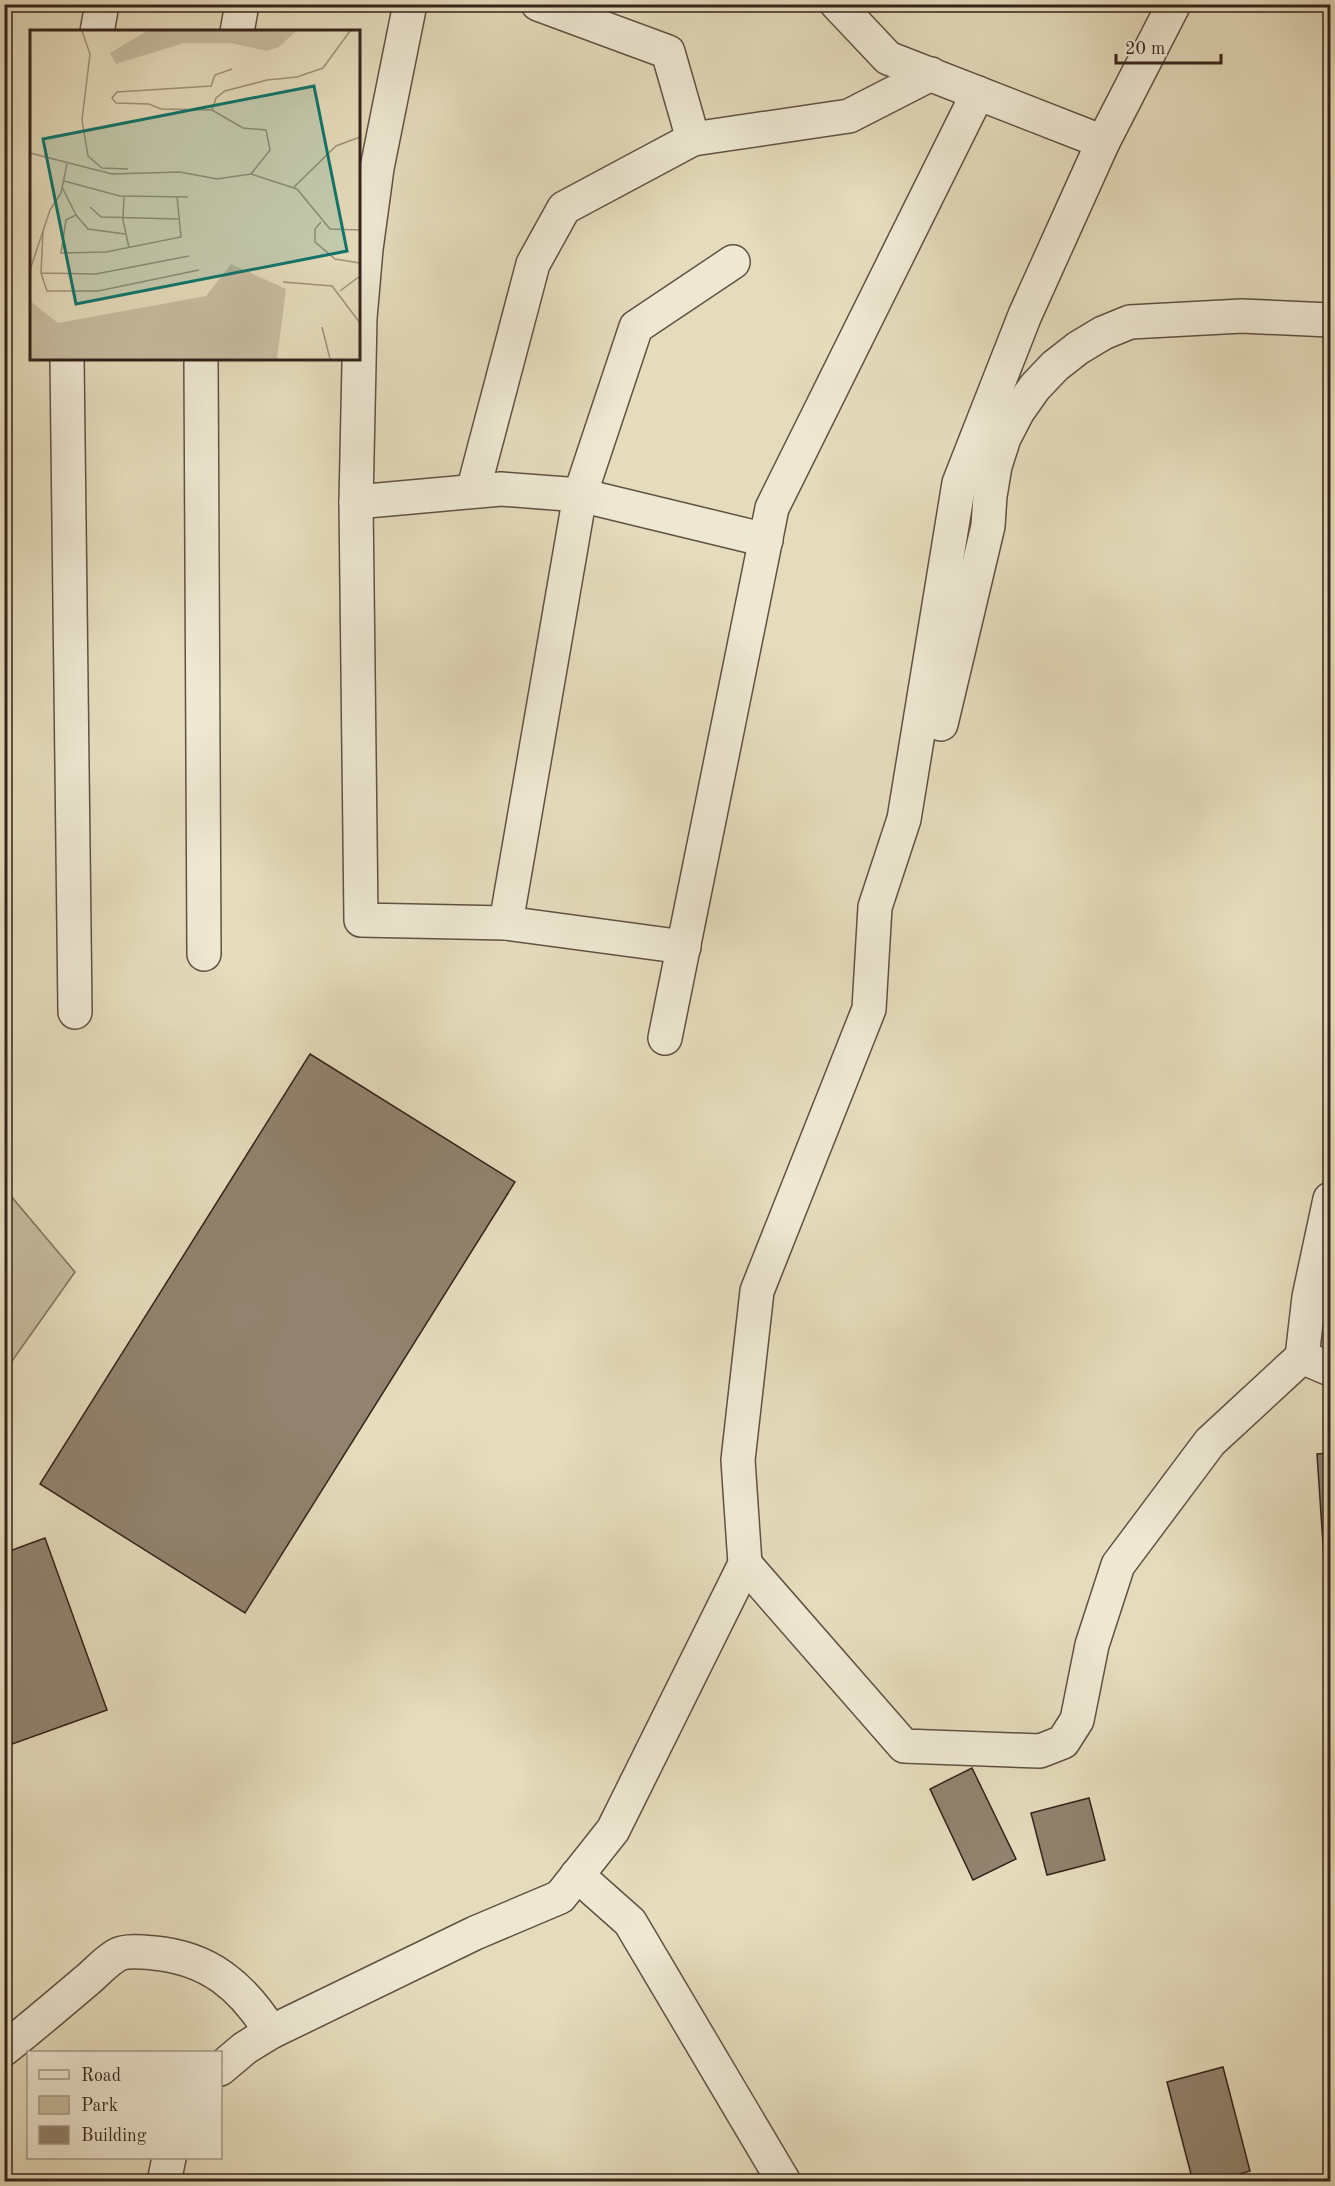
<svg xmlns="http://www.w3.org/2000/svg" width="1335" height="2186" font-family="'Old Standard TT',serif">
  <rect width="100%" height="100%" fill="#e5dcbc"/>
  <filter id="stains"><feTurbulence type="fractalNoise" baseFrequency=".00333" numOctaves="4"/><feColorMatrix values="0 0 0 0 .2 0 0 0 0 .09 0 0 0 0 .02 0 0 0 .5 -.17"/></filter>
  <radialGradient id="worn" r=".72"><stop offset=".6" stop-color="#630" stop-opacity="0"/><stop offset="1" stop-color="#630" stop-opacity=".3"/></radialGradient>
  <!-- green -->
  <path fill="#c7bda1" stroke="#7e705e" stroke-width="1.5" d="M 5,1189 L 75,1272 L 5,1371 Z"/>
  <!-- building -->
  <g fill="#91836f" stroke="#35231b" stroke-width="1.5">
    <path d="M 310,1054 L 515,1182 L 245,1613 L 40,1484 Z"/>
    <path d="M 1330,1453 L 1330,1650 L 1317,1454 Z"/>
    <path d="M 45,1538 L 107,1710 L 4,1747 L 4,1553 Z"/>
    <path d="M 972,1768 L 1016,1859 L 973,1880 L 930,1789 Z"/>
    <path d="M 1089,1798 L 1105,1860 L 1047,1875 L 1031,1813 Z"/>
    <path d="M 1223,2067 L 1250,2171 L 1211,2182 L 1193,2182 L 1167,2082 Z"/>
  </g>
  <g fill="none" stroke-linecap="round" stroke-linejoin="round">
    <defs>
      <g id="minor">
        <path d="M 410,4 L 377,168 L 366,249 L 360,318 L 356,502 L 361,920 L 506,923 L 684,947"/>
        <path d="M 538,4 L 668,52 L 693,139 L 849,116 L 931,74"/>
        <path d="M 97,32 L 102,4"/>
        <path d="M 237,32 L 242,4"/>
        <path d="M 1103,142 L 1174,4"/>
        <path d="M 67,358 L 75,1012"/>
        <path d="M 201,358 L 204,954"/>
        <path d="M 473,491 L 533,264 L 564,208 L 693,139"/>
        <path d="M 356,502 L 501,489 L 580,495 L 766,540"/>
        <path d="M 506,923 L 580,495 L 636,327 L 733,262"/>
        <path d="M 665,1038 L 772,508 L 978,93"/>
        <path d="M 1302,1357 L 1330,1369"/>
        <path d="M 745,1564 L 904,1746 L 1040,1751 L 1063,1742 L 1077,1720 L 1092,1645 L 1118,1565 L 1210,1442 L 1302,1357 L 1309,1297 L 1330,1199"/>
        <path d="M 577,1875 L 630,1922 L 784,2182"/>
        <path d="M 4,2049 C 32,2027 59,2004 86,1981 C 96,1973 106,1961 117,1955 C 126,1950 144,1952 154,1953 C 209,1958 242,1986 271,2032"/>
      </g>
      <g id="tertiary">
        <path d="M 941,724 L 988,526 L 990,496 L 995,466 L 1004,438 L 1018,411 L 1035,387 L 1055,366 L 1078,348 L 1103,333 L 1130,322 L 1242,316 L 1330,320"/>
        <path d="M 220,2069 L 245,2048 L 271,2032 L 475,1933 L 560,1897 L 613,1830 L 745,1564 L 738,1460 L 757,1291 L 869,1009 L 875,907 L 904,819 L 959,483 L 1025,315 L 1103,142 L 888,58 L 837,4"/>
        <path d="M 164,2182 L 169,2158"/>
      </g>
    </defs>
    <!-- minor casing -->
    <use href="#minor" stroke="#615143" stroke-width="36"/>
    <!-- tertiary casing -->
    <use href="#tertiary" stroke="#615143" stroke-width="36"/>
    <!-- minor -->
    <use href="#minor" stroke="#eee8d3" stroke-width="33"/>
    <!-- tertiary -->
    <use href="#tertiary" stroke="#eee8d3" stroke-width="33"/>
  </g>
  <!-- overview -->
  <g transform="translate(30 30)">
    <rect width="330" height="330" fill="#e5dcbc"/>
    <path d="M 117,1 L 266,1 L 249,17 L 237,21 L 200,13 L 154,13 L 86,34 L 80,23 ZM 201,234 L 256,259 L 247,329 L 0,329 L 0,271 L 28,293 L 176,266 Z" fill="#c7bda1"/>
    <path fill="none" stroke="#9f927c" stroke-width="1.5" d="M 52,1 L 60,24 L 52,90 L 58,126 L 72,138 L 98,139M 202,39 L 185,45 L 181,56 L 87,62 L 82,68 L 86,73 L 119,74 L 131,79 L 182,80 L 213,98 L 236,100 L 240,120 L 221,144M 182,80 L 186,68 L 195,61 L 237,50 L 267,47 L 293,38 L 320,1M 0,123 L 82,144 L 150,142 L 187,149 L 221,144 L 267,159 L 300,199 L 330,200M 34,151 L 90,166 L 158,167M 32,157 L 46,185 L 36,190 L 31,223 L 76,222 L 151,207 L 147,166M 264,157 L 306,116 L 330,107M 94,166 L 93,190 L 99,218M 60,177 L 71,187 L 148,189M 46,185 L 58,199 L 95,204M 291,192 L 285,199 L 285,212 L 305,229 L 330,233M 13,201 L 11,243 L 17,261 L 68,261 L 169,240M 0,240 L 20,180 L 31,163 L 37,134M 11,243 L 66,244 L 159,226M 253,252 L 302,256 L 330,293M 310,261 L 330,246M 292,297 L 300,329"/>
    <path fill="#0f766e" fill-opacity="0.15" stroke="#0f766e" stroke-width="3" d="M 284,56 L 317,221 L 46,274 L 13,109 Z"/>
    <rect width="330" height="330" fill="none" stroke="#35231b" stroke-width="3"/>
  </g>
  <!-- margin -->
  <rect width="1335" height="2186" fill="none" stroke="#e5dcbc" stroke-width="24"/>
  <rect x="6" y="6" width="1323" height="2174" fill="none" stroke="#35231b" stroke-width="3"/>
  <rect x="12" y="12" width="1311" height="2162" fill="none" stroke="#35231b" stroke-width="1.5"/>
  <!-- legend -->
  <rect x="27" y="2051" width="195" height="108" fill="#eee8d3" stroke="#a49989" stroke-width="1.5"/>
  <rect x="39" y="2070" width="30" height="9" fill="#eee8d3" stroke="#a49989" stroke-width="1.5"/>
  <text x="81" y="2081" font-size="18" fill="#35231b">Road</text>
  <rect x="39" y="2096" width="30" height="18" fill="#c7bda1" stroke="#a49989" stroke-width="1.5"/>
  <text x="81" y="2111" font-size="18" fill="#35231b">Park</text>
  <rect x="39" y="2126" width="30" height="18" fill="#91836f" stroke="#a49989" stroke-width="1.5"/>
  <text x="81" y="2141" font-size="18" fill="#35231b">Building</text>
  <!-- scale -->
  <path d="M1116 54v9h105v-9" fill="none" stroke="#35231b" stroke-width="3"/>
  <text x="1125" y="54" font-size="18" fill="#35231b" stroke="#eee8d3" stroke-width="4.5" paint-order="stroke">20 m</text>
  <rect width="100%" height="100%" filter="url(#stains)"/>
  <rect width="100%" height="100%" fill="url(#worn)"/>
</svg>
